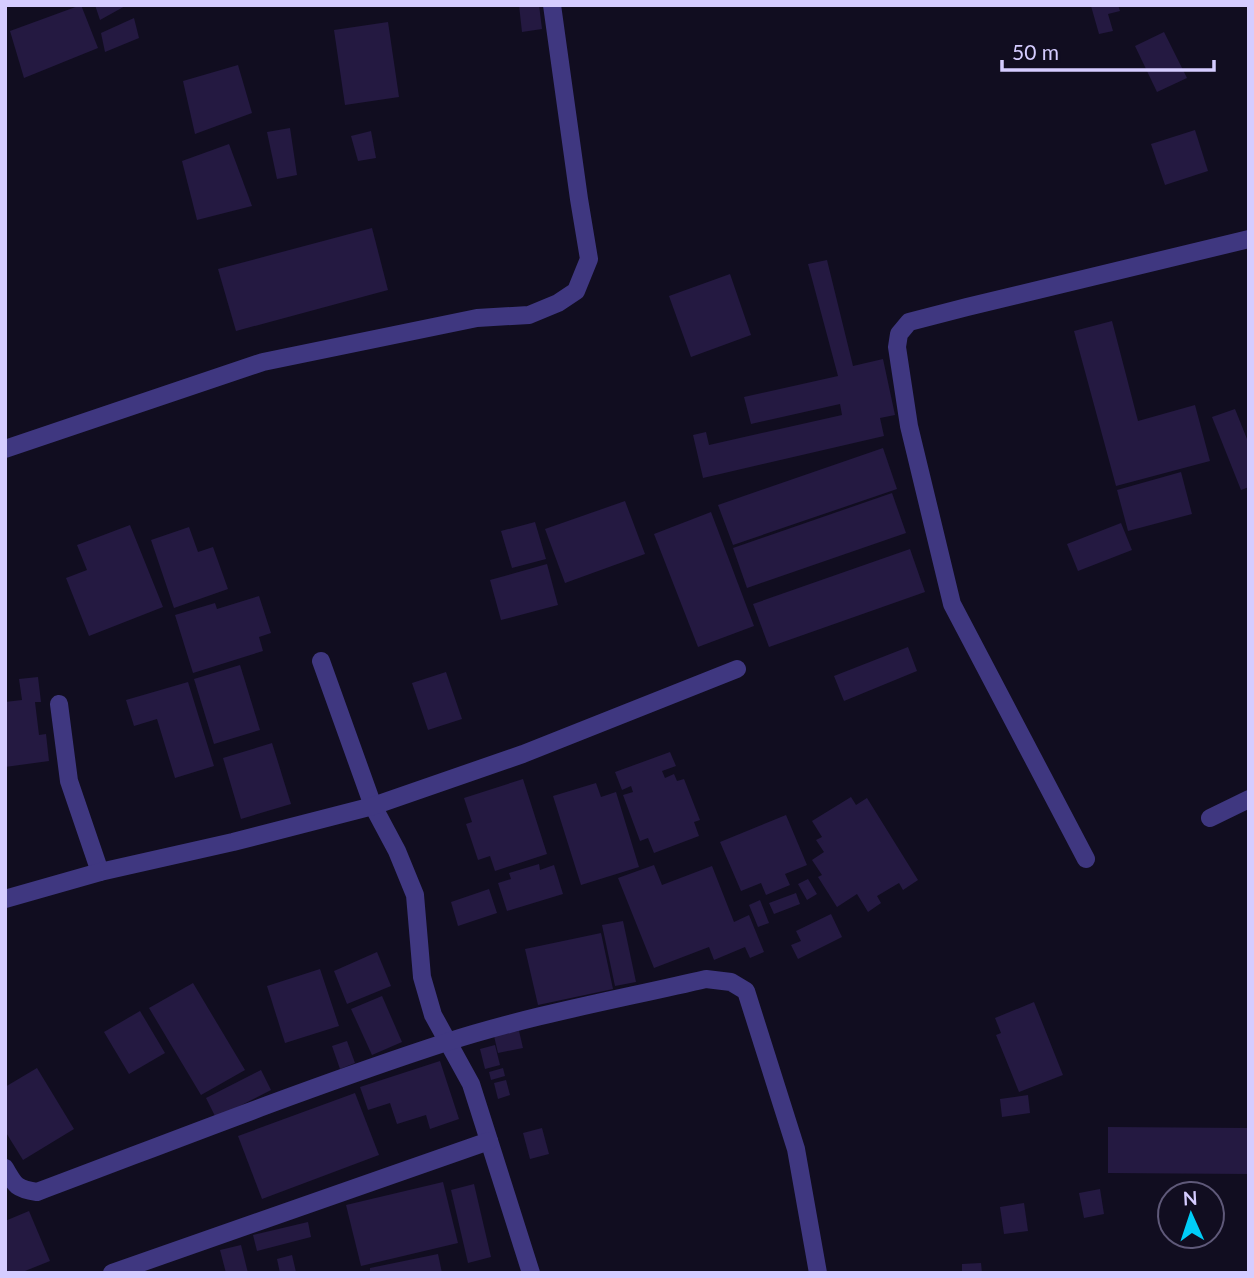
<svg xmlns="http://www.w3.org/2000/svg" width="1254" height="1278" font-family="Lato,sans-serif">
  <rect width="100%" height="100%" fill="#110d20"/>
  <!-- building -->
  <g fill="#241941">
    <path d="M 81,5 L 98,48 L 24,78 L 10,31 Z"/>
    <path d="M 95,5 L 127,5 L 100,20 Z"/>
    <path d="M 519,5 L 539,5 L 542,29 L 522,32 Z"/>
    <path d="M 1118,5 L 1120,11 L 1108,14 L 1113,31 L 1099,34 L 1091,6 Z"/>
    <path d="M 134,18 L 139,38 L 105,52 L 101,33 Z"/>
    <path d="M 388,22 L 399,97 L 345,105 L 334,30 Z"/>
    <path d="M 1164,32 L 1187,78 L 1157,92 L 1135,46 Z"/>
    <path d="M 238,65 L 252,113 L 195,134 L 183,81 Z"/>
    <path d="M 290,128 L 297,175 L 277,179 L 267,132 Z"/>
    <path d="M 1195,130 L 1208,171 L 1165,185 L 1151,144 Z"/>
    <path d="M 371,131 L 376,158 L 358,161 L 351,136 Z"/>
    <path d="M 229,144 L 252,206 L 197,220 L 182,161 Z"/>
    <path d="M 372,228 L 388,290 L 236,331 L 218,269 Z"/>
    <path d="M 827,260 L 853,366 L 883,359 L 895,415 L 880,418 L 884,436 L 703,478 L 693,435 L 706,432 L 709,445 L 842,415 L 840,404 L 751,424 L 744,397 L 838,376 L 808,264 Z"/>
    <path d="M 730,274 L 751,335 L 691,357 L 669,296 Z"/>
    <path d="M 1112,321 L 1138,421 L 1195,405 L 1210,461 L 1116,486 L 1074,331 Z"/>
    <path d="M 1235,409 L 1249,444 L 1249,487 L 1241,490 L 1212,417 Z"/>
    <path d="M 883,448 L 897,489 L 733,545 L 718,505 Z"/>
    <path d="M 1181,472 L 1192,514 L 1128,531 L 1117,490 Z"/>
    <path d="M 892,493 L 906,533 L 747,588 L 733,548 Z"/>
    <path d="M 625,501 L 645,554 L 565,583 L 545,529 Z"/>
    <path d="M 711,512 L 754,626 L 698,647 L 654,534 Z"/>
    <path d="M 535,522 L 546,559 L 512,568 L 501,531 Z"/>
    <path d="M 1121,523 L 1132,550 L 1078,571 L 1067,544 Z"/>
    <path d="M 130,525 L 163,607 L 89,636 L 66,578 L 87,570 L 77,545 Z"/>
    <path d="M 189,527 L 198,552 L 213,547 L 228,589 L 174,608 L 151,540 Z"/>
    <path d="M 910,549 L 925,592 L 769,647 L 753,604 Z"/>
    <path d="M 547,564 L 558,605 L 501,620 L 490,580 Z"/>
    <path d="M 259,596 L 271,633 L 259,637 L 263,651 L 193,673 L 175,615 L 215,603 L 217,609 Z"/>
    <path d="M 908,647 L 917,671 L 844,701 L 834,676 Z"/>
    <path d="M 240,665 L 260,730 L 214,744 L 194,679 Z"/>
    <path d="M 446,672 L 462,719 L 428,730 L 412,683 Z"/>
    <path d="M 38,677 L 41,702 L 35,702 L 39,735 L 46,734 L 49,761 L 5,767 L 5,702 L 22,700 L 19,679 Z"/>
    <path d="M 188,682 L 214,766 L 175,778 L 157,719 L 134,726 L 126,700 Z"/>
    <path d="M 272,743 L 291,804 L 241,819 L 223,758 Z"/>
    <path d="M 670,752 L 676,766 L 662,771 L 665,778 L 674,774 L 677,781 L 684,779 L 700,820 L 694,822 L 699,836 L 654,853 L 648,838 L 640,841 L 623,795 L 633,792 L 631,786 L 622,790 L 615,772 Z"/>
    <path d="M 523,779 L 547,854 L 495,871 L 490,856 L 478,860 L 466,824 L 472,822 L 464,798 Z"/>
    <path d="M 596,783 L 601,797 L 616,792 L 639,867 L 581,885 L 553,796 Z"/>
    <path d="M 851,797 L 856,805 L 867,798 L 918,880 L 903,890 L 899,883 L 877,896 L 881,903 L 868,912 L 857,894 L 837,907 L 818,877 L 822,875 L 812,860 L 824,852 L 816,840 L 822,837 L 812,821 Z"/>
    <path d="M 786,815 L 807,865 L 785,874 L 790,885 L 766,895 L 761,883 L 741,891 L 720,842 Z"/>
    <path d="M 539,864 L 540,870 L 554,865 L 563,894 L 507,911 L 498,883 L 511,879 L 509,873 Z"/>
    <path d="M 654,865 L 662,885 L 712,866 L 734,922 L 749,915 L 764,952 L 750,958 L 745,947 L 714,960 L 709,947 L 654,968 L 618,878 Z"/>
    <path d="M 808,879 L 817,894 L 807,900 L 798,884 Z"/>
    <path d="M 489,889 L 497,913 L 458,926 L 451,902 Z"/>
    <path d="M 796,893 L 800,904 L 774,914 L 769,903 Z"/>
    <path d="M 760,900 L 769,923 L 758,927 L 749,905 Z"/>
    <path d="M 831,914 L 842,937 L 798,959 L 791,945 L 801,941 L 796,931 Z"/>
    <path d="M 623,921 L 636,982 L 615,986 L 602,925 Z"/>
    <path d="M 601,933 L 613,989 L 538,1005 L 525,949 Z"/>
    <path d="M 377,952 L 391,986 L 347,1004 L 334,971 Z"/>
    <path d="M 320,969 L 339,1026 L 285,1043 L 267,986 Z"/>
    <path d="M 193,983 L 245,1070 L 201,1095 L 149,1008 Z"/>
    <path d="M 382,996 L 402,1042 L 372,1055 L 351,1009 Z"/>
    <path d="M 1034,1002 L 1063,1075 L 1019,1092 L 996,1035 L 1001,1033 L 995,1018 Z"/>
    <path d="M 140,1011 L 165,1053 L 129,1074 L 104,1032 Z"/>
    <path d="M 519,1031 L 523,1048 L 498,1053 L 494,1036 Z"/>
    <path d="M 347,1041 L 355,1063 L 340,1069 L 332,1046 Z"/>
    <path d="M 495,1045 L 500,1065 L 485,1069 L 480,1049 Z"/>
    <path d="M 440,1061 L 459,1119 L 430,1129 L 426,1115 L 397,1124 L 390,1103 L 368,1110 L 360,1087 Z"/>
    <path d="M 37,1068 L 74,1129 L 23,1160 L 5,1131 L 5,1087 Z"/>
    <path d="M 503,1068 L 505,1076 L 491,1080 L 489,1072 Z"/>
    <path d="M 261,1070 L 271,1090 L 216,1118 L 206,1098 Z"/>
    <path d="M 506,1080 L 510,1095 L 498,1099 L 494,1083 Z"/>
    <path d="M 355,1093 L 379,1155 L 262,1199 L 238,1136 Z"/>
    <path d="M 1028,1095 L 1030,1113 L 1002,1117 L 1000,1099 Z"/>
    <path d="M 1108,1127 L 1249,1128 L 1249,1174 L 1108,1173 Z"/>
    <path d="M 542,1128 L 549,1154 L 530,1159 L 523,1133 Z"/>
    <path d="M 443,1182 L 458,1243 L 361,1266 L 346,1205 Z"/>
    <path d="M 474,1184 L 491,1257 L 468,1263 L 451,1190 Z"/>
    <path d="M 1100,1189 L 1104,1214 L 1084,1218 L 1079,1193 Z"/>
    <path d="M 1024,1203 L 1028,1231 L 1004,1234 L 1000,1207 Z"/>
    <path d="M 29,1211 L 50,1261 L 20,1273 L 5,1273 L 5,1221 Z"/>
    <path d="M 308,1222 L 311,1237 L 257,1251 L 253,1235 Z"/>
    <path d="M 241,1245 L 248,1273 L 226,1273 L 220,1250 Z"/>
    <path d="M 438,1254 L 442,1273 L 370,1273 L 370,1268 Z"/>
    <path d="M 292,1255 L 296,1272 L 280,1273 L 277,1259 Z"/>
    <path d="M 981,1263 L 982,1273 L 962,1273 L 962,1264 Z"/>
  </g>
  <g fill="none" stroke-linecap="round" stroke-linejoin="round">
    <!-- street -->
    <g stroke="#3f3780" stroke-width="18">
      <path d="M 5,449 L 263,362 L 477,318 L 529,315 L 558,303 L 576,291 L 589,259 L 579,199 L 552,5"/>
      <path d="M 321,661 L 373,806 L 397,851 L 415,895 L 422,977 L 433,1015 L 471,1084 L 531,1273"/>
      <path d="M 59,704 L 69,781 L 100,872"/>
      <path d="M 1210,818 L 1249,799"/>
      <path d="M 1086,859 L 952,604 L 909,426 L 897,347 L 899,334 L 909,322 L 967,307 L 1249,239"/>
      <path d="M 5,899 L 100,872 L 233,842 L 373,806 L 523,754 L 737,669"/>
      <path d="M 5,1168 C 15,1186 17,1189 37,1192 C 173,1141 309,1087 447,1042 C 531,1015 620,999 706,979 L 731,982 L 746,991 L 796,1149 L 818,1273"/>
      <path d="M 112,1273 L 489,1141"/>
    </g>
  </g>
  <!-- border -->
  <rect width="1254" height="1278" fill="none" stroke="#d5ccff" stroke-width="14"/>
  <!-- north arrow -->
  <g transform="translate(1191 1215) rotate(357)"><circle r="33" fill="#110d20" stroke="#5f5979" stroke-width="2"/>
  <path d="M0-5L12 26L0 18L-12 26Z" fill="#00cdf7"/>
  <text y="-10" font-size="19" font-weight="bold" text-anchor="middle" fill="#d5ccff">N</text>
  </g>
  <!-- scale -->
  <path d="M1002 60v10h212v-10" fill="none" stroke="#d5ccff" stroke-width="3.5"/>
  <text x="1012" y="60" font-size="21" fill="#d5ccff" stroke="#110d20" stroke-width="5" paint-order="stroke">50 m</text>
</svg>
